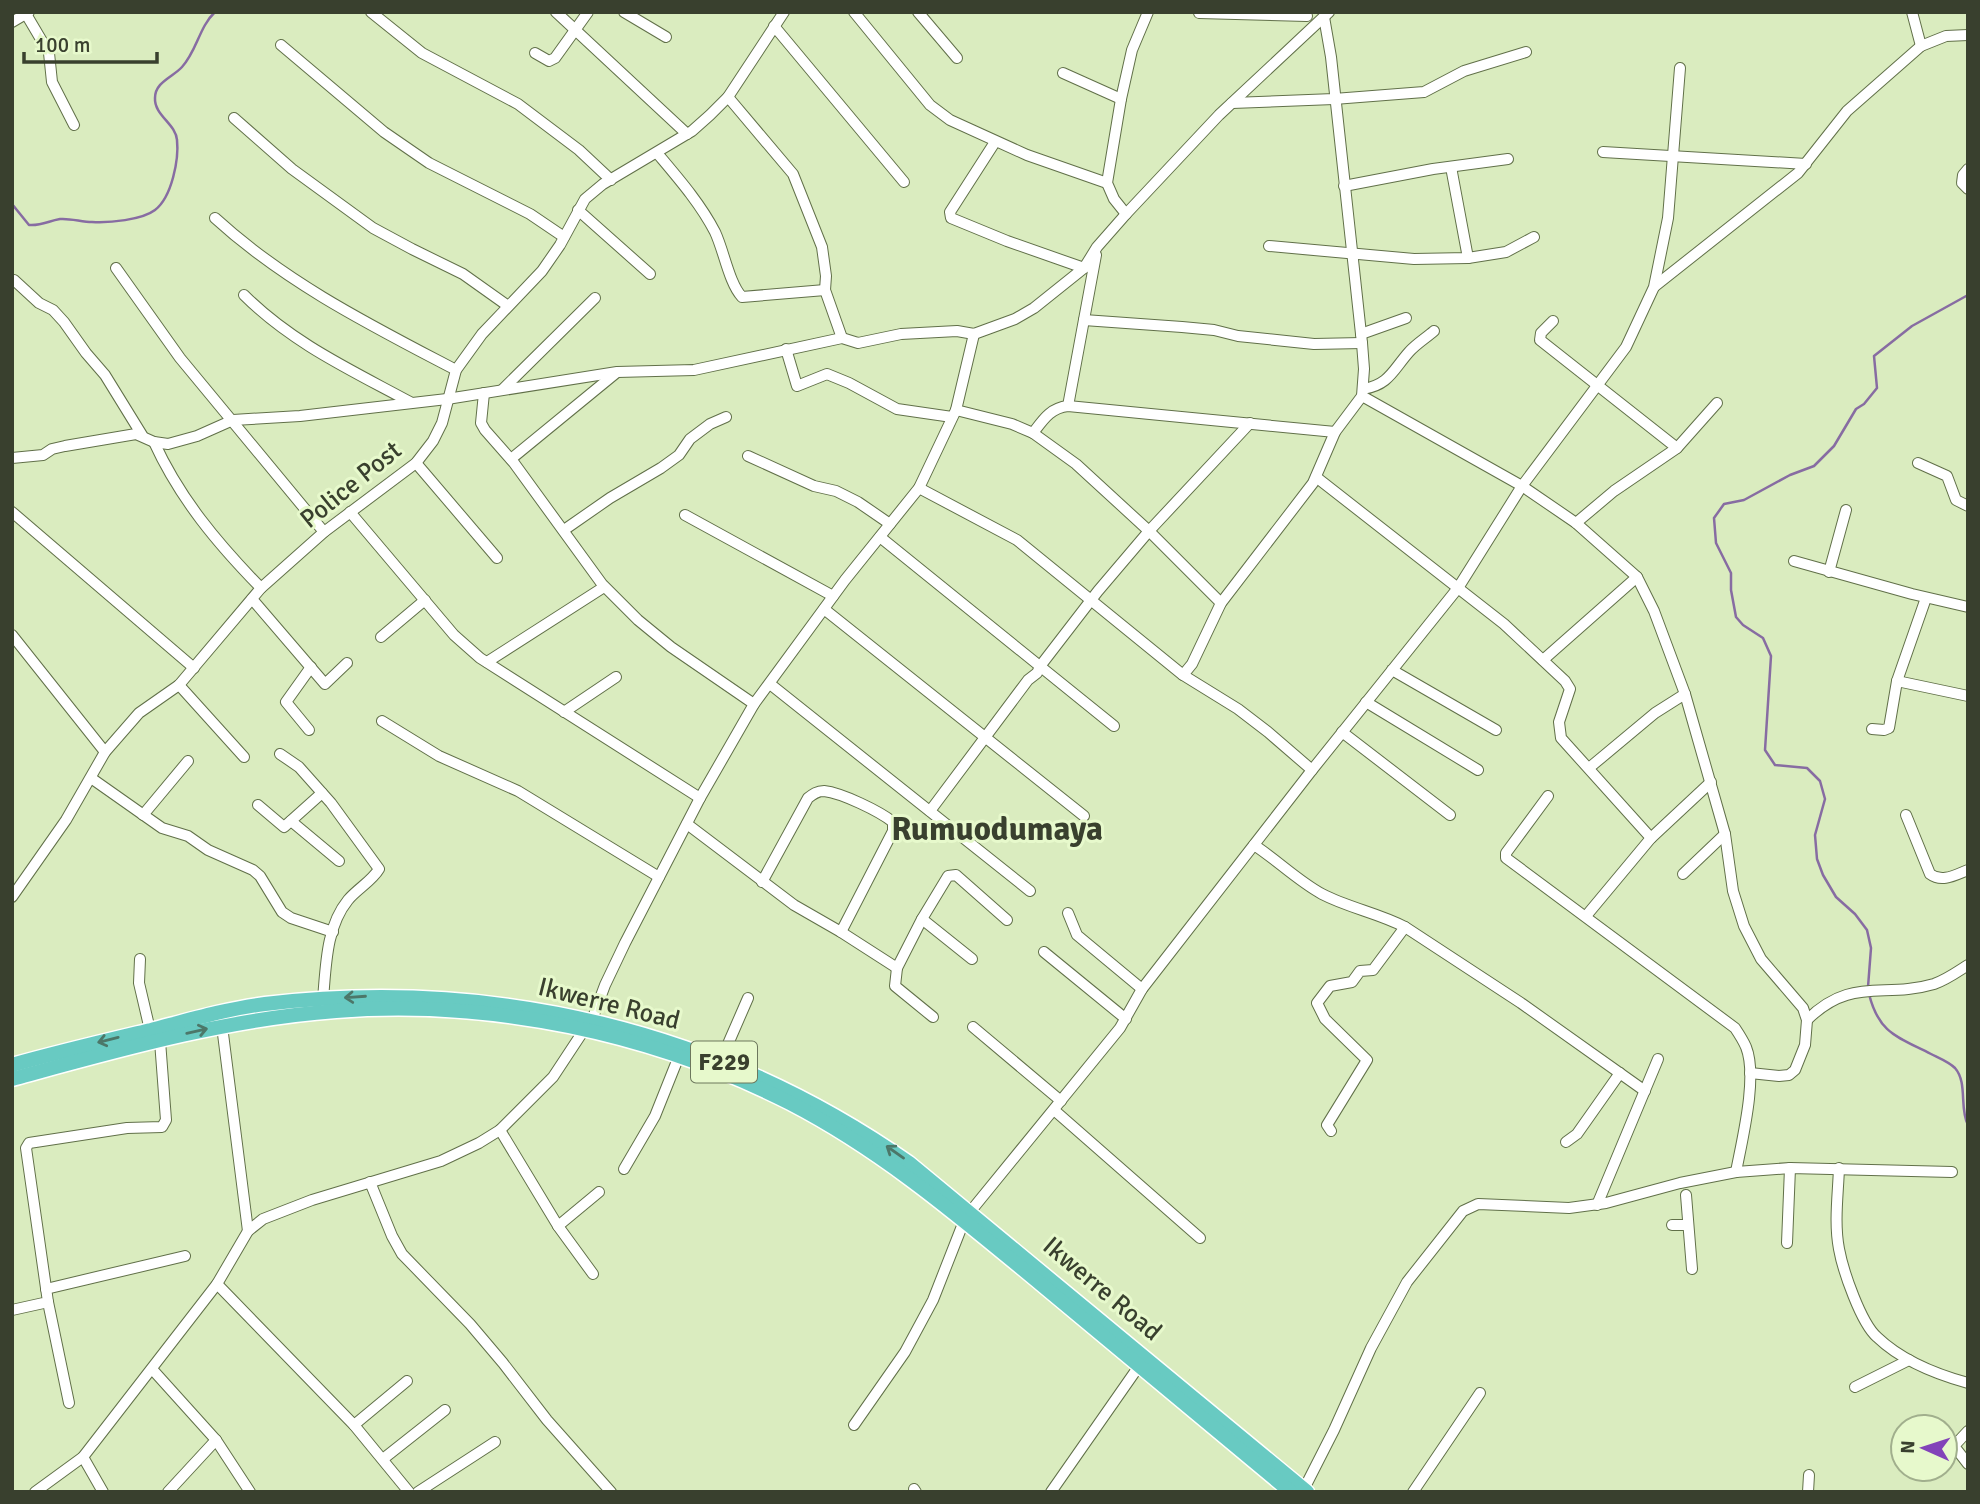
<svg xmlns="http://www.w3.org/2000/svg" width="1980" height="1504" font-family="Signika,sans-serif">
  <rect width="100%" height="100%" fill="#daecbf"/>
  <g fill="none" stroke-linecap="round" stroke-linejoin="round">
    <!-- stream -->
    <g stroke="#876ca2" stroke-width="2.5">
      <path d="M 12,204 L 29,225 C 42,226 48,221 60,219 C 70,218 82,222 92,222 C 109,223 142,220 155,210 C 172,197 179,159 177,140 C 176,124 154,115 155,98 C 155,82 173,77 182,67 C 197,51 199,27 215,12"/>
      <path d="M 1868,987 L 1871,948 L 1867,930 L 1855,914 L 1836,897 L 1823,875 L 1817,859 L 1815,835 L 1825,799 L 1820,781 L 1807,768 L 1775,765 L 1765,750 L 1771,656 L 1763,638 L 1743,625 L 1736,617 L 1731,590 L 1731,573 L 1716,543 L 1714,518 L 1724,504 L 1744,500 L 1790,475 L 1814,466 L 1834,446 L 1856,409 L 1864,404 L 1877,388 L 1874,356 L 1912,326 L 1968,295"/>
      <path d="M 1869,994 C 1879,1034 1898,1037 1931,1054 C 1939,1058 1949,1062 1955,1068 C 1968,1083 1959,1108 1968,1125"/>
    </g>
    <defs>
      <g id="minor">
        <path d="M 371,12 L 422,53 L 518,104 L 579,150 L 611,180"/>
        <path d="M 556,12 L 687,134"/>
        <path d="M 624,12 L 666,37"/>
        <path d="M 854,12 L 930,105 L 950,120 L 1027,155 L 1107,183"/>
        <path d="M 918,12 L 957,58"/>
        <path d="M 1912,12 L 1921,46 L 1946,36 L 1968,35"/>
        <path d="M 1199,13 L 1307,16"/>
        <path d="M 26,14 L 49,53 L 52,82 L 74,125"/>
        <path d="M 12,22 L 29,12"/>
        <path d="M 774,26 L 904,182"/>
        <path d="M 281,45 L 384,132 L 429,163 L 530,214 L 564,237"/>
        <path d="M 535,53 L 549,61 L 555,58 L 588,12"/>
        <path d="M 1063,73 L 1121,99"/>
        <path d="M 728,97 L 793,174 L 822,247 L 826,276 L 825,290 L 842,338"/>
        <path d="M 1232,103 L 1334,99 L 1424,92 L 1464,71 L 1526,52"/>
        <path d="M 234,118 L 292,169 L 373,228 L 412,249 L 463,274 L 508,306"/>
        <path d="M 995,142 L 950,212 L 951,218 L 1007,241 L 1084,268"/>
        <path d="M 1603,152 L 1806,164"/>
        <path d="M 657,153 C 678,178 700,203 715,232 C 724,251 729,283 742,297 L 825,290"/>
        <path d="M 1451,167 L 1468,258"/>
        <path d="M 1968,169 L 1963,175 L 1962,183 L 1968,189"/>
        <path d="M 1344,186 L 1433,169 L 1508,159"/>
        <path d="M 578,210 L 650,274"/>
        <path d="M 1126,214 L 1114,199 L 1107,183 L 1121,99 L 1132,50 L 1148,12"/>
        <path d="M 215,218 C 286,283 372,326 456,370"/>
        <path d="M 1269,246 L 1414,259 L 1468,258 L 1506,252 L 1534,237"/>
        <path d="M 116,268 L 180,358 L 324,532"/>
        <path d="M 14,280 L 39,303 L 53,310 L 64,322 L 86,353 L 105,375 L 142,435"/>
        <path d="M 1655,286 L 1798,173 L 1847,111 L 1921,46"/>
        <path d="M 244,295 C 292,343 351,370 410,402"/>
        <path d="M 1084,320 L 1182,327 L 1214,330 L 1238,336 L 1314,344 L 1362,343"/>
        <path d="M 1553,321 L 1541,333 L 1540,340 L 1677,448"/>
        <path d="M 1361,334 L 1406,318"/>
        <path d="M 786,349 L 797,386 L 827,374 L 849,383 L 897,409 L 952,417"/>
        <path d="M 503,389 L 595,298"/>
        <path d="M 1363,389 C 1389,385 1393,370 1409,352 C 1416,344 1426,338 1434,331"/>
        <path d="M 484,393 L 481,423 L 485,430 L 514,463 L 602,584 L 638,620 L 671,647 L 754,704"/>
        <path d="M 1362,396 L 1522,486 L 1576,523 L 1637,577 L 1654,611 L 1685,694 L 1725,834 L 1733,891 L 1744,926 L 1761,959 L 1803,1008 L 1807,1020 L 1805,1045 L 1795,1070 L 1789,1075 L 1779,1076 L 1750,1073"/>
        <path d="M 1068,406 L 1096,255"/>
        <path d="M 956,410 L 1012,424 L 1033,433 L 1076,464 L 1149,531 L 1221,603"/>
        <path d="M 1033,433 C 1043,420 1050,408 1068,406 L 1335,432"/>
        <path d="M 154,442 C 180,499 218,544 261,588"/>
        <path d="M 748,456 L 814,486 L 836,491 L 858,502 L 890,524"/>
        <path d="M 12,458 L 43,455 L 52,449 L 65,446 L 136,434 L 154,442 L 168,444 L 197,436 L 233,420 L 300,416 L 447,399 L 617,372 L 694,370 L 842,338 L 858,343 L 901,334 L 957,331 L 974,334 L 1015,319 L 1034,308 L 1084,268 L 1097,247 L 1126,214 L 1219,115 L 1329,12"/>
        <path d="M 511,459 L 616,373"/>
        <path d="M 416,463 L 497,558"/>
        <path d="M 1918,463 L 1947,476 L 1956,500 L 1968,506"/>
        <path d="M 1316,477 L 1504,624 L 1565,681 L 1570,689 L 1559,722 L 1561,738 L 1651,838"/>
        <path d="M 919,488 L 1017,540 L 1183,675 L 1238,709 L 1268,732 L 1312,770"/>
        <path d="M 12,512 L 194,668"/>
        <path d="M 350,512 L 454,635 L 480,658 L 700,798"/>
        <path d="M 685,515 L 833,596"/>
        <path d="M 1576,523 L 1614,491 L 1677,448 L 1717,403"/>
        <path d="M 564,530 L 610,498 L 661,468 L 679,455 L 690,439 L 710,424 L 726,417"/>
        <path d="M 880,537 L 1114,726"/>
        <path d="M 1794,561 L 1912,594 L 1968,607"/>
        <path d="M 1829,572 L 1846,510"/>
        <path d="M 252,599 L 325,684 L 347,663"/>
        <path d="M 824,609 L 1084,816"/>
        <path d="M 12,635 L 105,752"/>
        <path d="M 381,637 L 425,600"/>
        <path d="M 1543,660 L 1637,577"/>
        <path d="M 487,662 L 604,587"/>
        <path d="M 1392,670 L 1496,730"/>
        <path d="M 1183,675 L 1192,664 L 1221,603 L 1313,483 L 1335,432 L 1362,396 L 1364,369 L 1362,343 L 1331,57 L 1324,17"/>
        <path d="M 1897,681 L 1968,696"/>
        <path d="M 770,684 L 1030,891"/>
        <path d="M 179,685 L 244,757"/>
        <path d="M 1366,702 L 1478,770"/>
        <path d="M 564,712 L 616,677"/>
        <path d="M 382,721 L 439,756 L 518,791 L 659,877"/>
        <path d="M 1872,729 L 1884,730 L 1889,728 L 1897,681 L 1926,598"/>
        <path d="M 309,730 L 286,702 L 311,667"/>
        <path d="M 1342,732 L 1450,815"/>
        <path d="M 280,754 L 299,767 L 331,803 L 379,869 C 372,881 357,889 348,900 C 326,927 326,966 323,999"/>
        <path d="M 1589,768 L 1655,713 L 1685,694"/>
        <path d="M 91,778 L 162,828 L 188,836 L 208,850 L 253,870 L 260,876 L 282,912 L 291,918 L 333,932"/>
        <path d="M 1548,796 L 1506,853 L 1506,858 L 1735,1028 C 1739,1034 1743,1040 1746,1047 C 1758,1077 1742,1140 1736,1172"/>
        <path d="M 258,805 L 284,827 L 322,793"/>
        <path d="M 930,811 L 1028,680 L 1037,673 L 1041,665 L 1098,591 L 1149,531 L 1250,423"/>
        <path d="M 143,815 L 188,761"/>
        <path d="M 1906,815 L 1930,874 C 1942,883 1955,875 1968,870"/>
        <path d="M 291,821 L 339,861"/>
        <path d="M 687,824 L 794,905 L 841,932 L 897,968"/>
        <path d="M 1254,845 C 1277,860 1298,881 1322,894 C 1349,908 1378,913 1405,927 L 1521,1003 L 1645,1091"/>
        <path d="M 1683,874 L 1725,834"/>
        <path d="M 762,882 L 808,798 C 813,794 817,791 824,791 C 842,793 879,811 893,822 L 893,831 L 841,932"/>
        <path d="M 12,897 L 66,820 L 105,752 L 139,713 L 179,685 L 261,588 L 324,532 L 416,463 L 433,441 L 442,423 L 456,370 L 482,334 L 542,271 L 560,245 L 585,199 L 603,184 L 692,131 L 710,115 L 728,97 L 784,12"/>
        <path d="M 1068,913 L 1077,935 L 1142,989"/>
        <path d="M 1586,916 L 1651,838 L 1711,782"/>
        <path d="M 922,919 L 972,959"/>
        <path d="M 1044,952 L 1126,1019"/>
        <path d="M 140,959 L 139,983 L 150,1030"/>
        <path d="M 933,1017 L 895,986 L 897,968 L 922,919 L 948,876 L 956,875 L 1007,920"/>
        <path d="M 592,1020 L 605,985 L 625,943 L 700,798 L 754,704 L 845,580 L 919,488 L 956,410 L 974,334"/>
        <path d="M 1807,1020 C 1851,976 1883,999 1934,984 C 1946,980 1957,972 1968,965"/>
        <path d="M 222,1026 L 248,1231"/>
        <path d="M 973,1027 L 1061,1101"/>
        <path d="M 721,1060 L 748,998"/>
        <path d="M 1054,1110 L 1200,1238"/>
        <path d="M 500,1130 L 558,1226 L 593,1274"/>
        <path d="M 1331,1131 L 1327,1125 L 1367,1060 L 1325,1019 L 1317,1003 L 1330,986 L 1352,982 L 1360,971 L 1373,970 L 1405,927"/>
        <path d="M 1566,1142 L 1577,1134 L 1620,1073"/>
        <path d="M 1839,1168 C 1838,1195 1834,1223 1839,1249 C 1843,1271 1861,1323 1877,1337 C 1902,1361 1935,1374 1968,1383"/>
        <path d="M 624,1169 L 655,1116 L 679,1056"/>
        <path d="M 370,1182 L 392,1236 L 402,1254 L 470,1324 L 503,1363 L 547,1420 L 611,1492"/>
        <path d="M 1686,1195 L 1692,1269"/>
        <path d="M 1597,1205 L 1658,1059"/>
        <path d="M 970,1212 L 1120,1028 L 1142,989 L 1312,770 L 1458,588 L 1522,486 L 1626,347 L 1654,287 L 1668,218 L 1680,68"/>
        <path d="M 1672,1225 L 1688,1225"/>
        <path d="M 558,1226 L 599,1192"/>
        <path d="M 1787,1243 L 1790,1168"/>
        <path d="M 217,1284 L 354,1425 L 409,1492"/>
        <path d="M 46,1289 L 185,1256"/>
        <path d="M 48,1302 L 69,1403"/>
        <path d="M 12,1310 L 48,1302 L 26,1148 L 29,1143 L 127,1128 L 162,1127 L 166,1120 L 160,1041"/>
        <path d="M 152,1369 L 216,1440 L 250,1492"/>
        <path d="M 1855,1387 L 1909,1360"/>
        <path d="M 354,1425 L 407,1381"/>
        <path d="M 854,1425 L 905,1352 L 933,1300 L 964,1221"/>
        <path d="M 1968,1431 L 1954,1446 L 1968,1464"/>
        <path d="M 83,1457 L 103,1492"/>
        <path d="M 383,1459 L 445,1410"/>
        <path d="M 914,1489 L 916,1492"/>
        <path d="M 1304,1489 L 1334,1430 L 1371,1348 L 1407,1282 L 1463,1211 L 1478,1204 L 1569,1208 L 1606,1203 L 1680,1183 L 1736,1172 L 1790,1168 L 1952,1172"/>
        <path d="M 35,1492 L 83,1457 L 217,1284 L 248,1231 L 263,1219 L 312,1200 L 441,1161 L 479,1143 L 500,1130 L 553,1077 L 584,1030"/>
        <path d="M 168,1492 L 216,1440"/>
        <path d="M 418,1492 L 495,1442"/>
        <path d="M 1051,1492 L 1139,1366"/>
        <path d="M 1413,1492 L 1480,1393"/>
        <path d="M 1808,1492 L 1809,1475"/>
      </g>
      <g id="primary">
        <path d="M 12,1065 C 58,1052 105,1041 151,1030 C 189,1020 226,1009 265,1004 C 494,977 719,1030 909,1163 L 1307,1492"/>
        <path d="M 12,1079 C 118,1050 226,1019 336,1011 C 491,999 652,1033 790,1103 C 883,1151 961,1218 1041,1284 C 1124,1353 1207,1423 1291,1492"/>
      </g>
    </defs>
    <!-- minor casing -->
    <use href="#minor" stroke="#617049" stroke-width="12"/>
    <!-- primary casing -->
    <use href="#primary" stroke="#fff" stroke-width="17"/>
    <!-- minor -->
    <use href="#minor" stroke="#fff" stroke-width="10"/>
    <!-- primary -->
    <use href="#primary" stroke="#68cac2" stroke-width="14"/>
  </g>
  <!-- one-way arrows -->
  <defs><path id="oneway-shaft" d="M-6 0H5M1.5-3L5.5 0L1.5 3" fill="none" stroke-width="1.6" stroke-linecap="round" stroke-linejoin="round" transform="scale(1.75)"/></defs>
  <g stroke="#4c7769">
    <use href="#oneway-shaft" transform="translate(355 997) rotate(176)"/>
    <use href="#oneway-shaft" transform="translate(197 1031) rotate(-13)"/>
    <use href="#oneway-shaft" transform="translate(108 1040) rotate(166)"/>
    <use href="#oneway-shaft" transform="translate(895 1152) rotate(-145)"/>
  </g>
  <g text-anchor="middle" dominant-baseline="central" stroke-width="6" stroke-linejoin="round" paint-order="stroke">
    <!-- shield labels -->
    <rect fill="#e7f9cc" stroke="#6d785d" stroke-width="2" x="691" y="1041.5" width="66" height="41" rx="5"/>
    <g font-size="24" font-weight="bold" fill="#39402e">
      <text x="724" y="1062">F229</text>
    </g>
    <!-- street labels -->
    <g font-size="26" fill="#39402e" stroke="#e7f9cc">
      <text transform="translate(351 485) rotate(-39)">Police Post</text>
      <text transform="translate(609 1004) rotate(14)">Ikwerre Road</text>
      <text transform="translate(1102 1289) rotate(40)">Ikwerre Road</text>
    </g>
    <!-- district labels -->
    <g font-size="33" font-weight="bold" fill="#39402e" stroke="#e7f9cc">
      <text x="997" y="829">Rumuodumaya</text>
    </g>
  </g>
  <!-- border -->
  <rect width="1980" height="1504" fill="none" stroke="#39402e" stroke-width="28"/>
  <!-- north arrow -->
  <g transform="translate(1924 1448) rotate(273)"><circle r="33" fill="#e7f9cc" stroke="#a1af8d" stroke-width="2"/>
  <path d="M0-5L12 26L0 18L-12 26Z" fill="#8243b9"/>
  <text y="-10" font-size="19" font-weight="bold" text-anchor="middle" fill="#39402e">N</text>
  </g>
  <!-- scale -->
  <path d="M24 52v10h133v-10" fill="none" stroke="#39402e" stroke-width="3.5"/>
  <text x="35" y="52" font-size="21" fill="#39402e" stroke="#e7f9cc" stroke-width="5" paint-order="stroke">100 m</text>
</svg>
